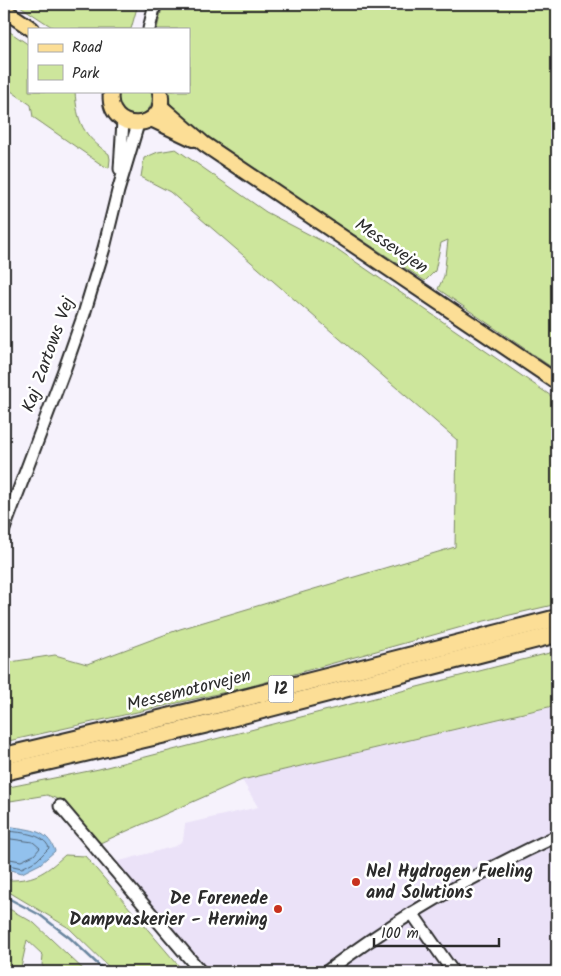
<svg xmlns="http://www.w3.org/2000/svg" width="561" height="976" font-family="Kalam,sans-serif">
  <rect width="100%" height="100%" fill="#f6f2fc"/>
  <filter id="ink" filterUnits="userSpaceOnUse"><feTurbulence type="fractalNoise" baseFrequency=".02" numOctaves="2"/><feDisplacementMap in="SourceGraphic" scale="10" xChannelSelector="R" yChannelSelector="G"/><feConvolveMatrix kernelMatrix="1 2 1 2 8 2 1 2 1" color-interpolation-filters="sRGB"/></filter>
  <g filter="url(#ink)">
    <!-- built -->
    <path fill="#ebe2f8" d="M 557,706 L 557,972 L 208,972 L 116,862 L 176,846 L 183,840 L 185,824 L 258,807 L 242,780 Z"/>
    <!-- green -->
    <g fill="#cde69c" stroke="#7c8864">
      <path d="M 17,4 L 138,4 L 131,29 L 55,29 Z"/>
      <path d="M 163,4 L 557,4 L 557,371 L 438,289 L 444,276 L 448,240 L 441,243 L 435,271 L 425,281 L 204,137 L 170,103 L 168,91 L 189,91 L 189,29 L 157,29 Z"/>
      <path d="M 4,28 L 29,45 L 29,91 L 75,91 C 77,123 83,135 109,154 L 110,159 L 109,168 L 102,165 L 33,117 L 31,105 L 4,86 Z"/>
      <path d="M 119,91 L 151,91 C 160,123 110,124 119,91 Z"/>
      <path d="M 176,149 L 266,212 L 337,249 L 557,400 L 557,604 L 476,623 L 248,687 L 4,742 L 4,663 L 55,655 L 87,664 L 180,629 L 455,547 L 457,440 L 170,192 L 141,177 L 144,158 L 158,152 Z"/>
      <path d="M 557,651 L 557,705 L 242,780 L 100,843 L 65,802 L 47,795 L 4,802 L 4,788 L 99,769 Z"/>
      <path d="M 65,855 L 85,856 L 184,972 L 114,972 L 69,928 L 4,889 L 4,880 C 33,881 44,874 65,855 Z"/>
      <path d="M 4,906 L 34,923 L 86,972 L 47,972 L 42,965 L 43,955 L 27,940 L 20,972 L 4,972 Z"/>
    </g>
    <!-- water -->
    <path fill="#92c1ed" stroke="#69859f" d="M 7,826 C 28,830 47,828 55,851 L 40,864 L 22,873 L 4,868 L 4,827 Z"/>
    <g fill="none" stroke-linecap="round" stroke-linejoin="round">
      <!-- shore -->
      <g stroke="#546779" stroke-width="1">
        <path d="M 4,831 C 18,832 44,833 49,848 L 37,860 L 22,868 L 4,864"/>
        <path d="M 4,838 L 33,842 L 40,848 L 34,855 L 21,861 L 4,858"/>
      </g>
      <!-- stream -->
      <path stroke="#69859f" stroke-width="2.5" d="M 4,896 L 40,915 L 70,938 L 106,972"/>
      <defs>
        <g id="minor">
          <path d="M 149,29 L 155,4"/>
          <path d="M 120,169 L 123,121"/>
          <path d="M 4,529 L 66,365 L 84,314 L 104,248 L 118,191 L 138,124"/>
          <path d="M 60,806 L 201,972"/>
          <path d="M 412,913 L 453,972"/>
          <path d="M 326,972 C 398,917 474,874 557,836"/>
        </g>
        <g id="major">
          <path d="M 4,10 L 32,29"/>
          <path d="M 111,91 C 105,136 170,132 160,91"/>
          <path d="M 160,106 L 204,144 L 557,382"/>
          <path d="M 151,119 L 193,139"/>
        </g>
        <g id="highway">
          <path d="M 4,756 L 197,710 L 557,618"/>
          <path d="M 4,772 L 204,725 L 557,634"/>
        </g>
      </defs>
      <!-- minor casing -->
      <use href="#minor" stroke="#2b2b2b" stroke-width="15"/>
      <!-- major casing -->
      <use href="#major" stroke="#2b2b2b" stroke-width="18"/>
      <!-- highway casing -->
      <use href="#highway" stroke="#2b2b2b" stroke-width="20"/>
      <!-- minor -->
      <use href="#minor" stroke="#fff" stroke-width="11"/>
      <!-- major -->
      <use href="#major" stroke="#fcde96" stroke-width="14"/>
      <!-- highway -->
      <use href="#highway" stroke="#fcde96" stroke-width="16"/>
    </g>
  </g>
  <!-- markers -->
  <g fill="#c8321e" stroke="#fff" stroke-width="2">
    <circle cx="356" cy="882" r="5"/>
    <circle cx="278" cy="909" r="5"/>
  </g>
  <g text-anchor="middle" dominant-baseline="central" stroke-width="5" stroke-linejoin="round" paint-order="stroke">
    <!-- shield labels -->
    <rect fill="#fff" stroke="#6b6b6b" stroke-width="1" x="268.5" y="675.5" width="25" height="27" rx="4"/>
    <g font-size="16" font-weight="bold" fill="#2b2b2b">
      <text x="281" y="689">12</text>
    </g>
    <!-- street labels -->
    <g font-size="18" fill="#2b2b2b" stroke="#fff">
      <text transform="translate(391 247) rotate(34)">Messevejen</text>
      <text transform="translate(49 355) rotate(-70)">Kaj Zartows Vej</text>
      <text transform="translate(189 691) rotate(-14)">Messemotorvejen</text>
    </g>
    <!-- poi labels -->
    <g font-size="18" font-weight="bold" fill="#2b2b2b" stroke="#fff" text-anchor="start">
      <text x="366" y="872">Nel Hydrogen Fueling<tspan x="366" dy="21">and Solutions</tspan></text>
      <text x="268" y="899" text-anchor="end">De Forenede<tspan x="268" dy="21">Dampvaskerier - Herning</tspan></text>
    </g>
  </g>
  <!-- margin -->
  <rect width="561" height="976" fill="none" stroke="#fff" stroke-width="20"/>
  <rect x="10" y="10" width="541" height="956" fill="none" stroke="#2b2b2b" stroke-width="2" filter="url(#ink)"/>
  <!-- legend -->
  <rect x="28" y="28" width="162" height="65" fill="#ffffff" stroke="#aaaaaa"/>
  <rect x="38" y="44" width="25" height="8" fill="#fcde96" stroke="#aaaaaa"/>
  <text x="72" y="52" font-size="15" fill="#2b2b2b">Road</text>
  <rect x="38" y="65" width="25" height="15" fill="#cde69c" stroke="#aaaaaa"/>
  <text x="72" y="78" font-size="15" fill="#2b2b2b">Park</text>
  <!-- scale -->
  <path d="M374 938v8h125v-8" fill="none" stroke="#2b2b2b" stroke-width="2.5"/>
  <text x="381" y="938" font-size="15" fill="#2b2b2b" stroke="#ffffff" stroke-width="4" paint-order="stroke">100 m</text>
</svg>
